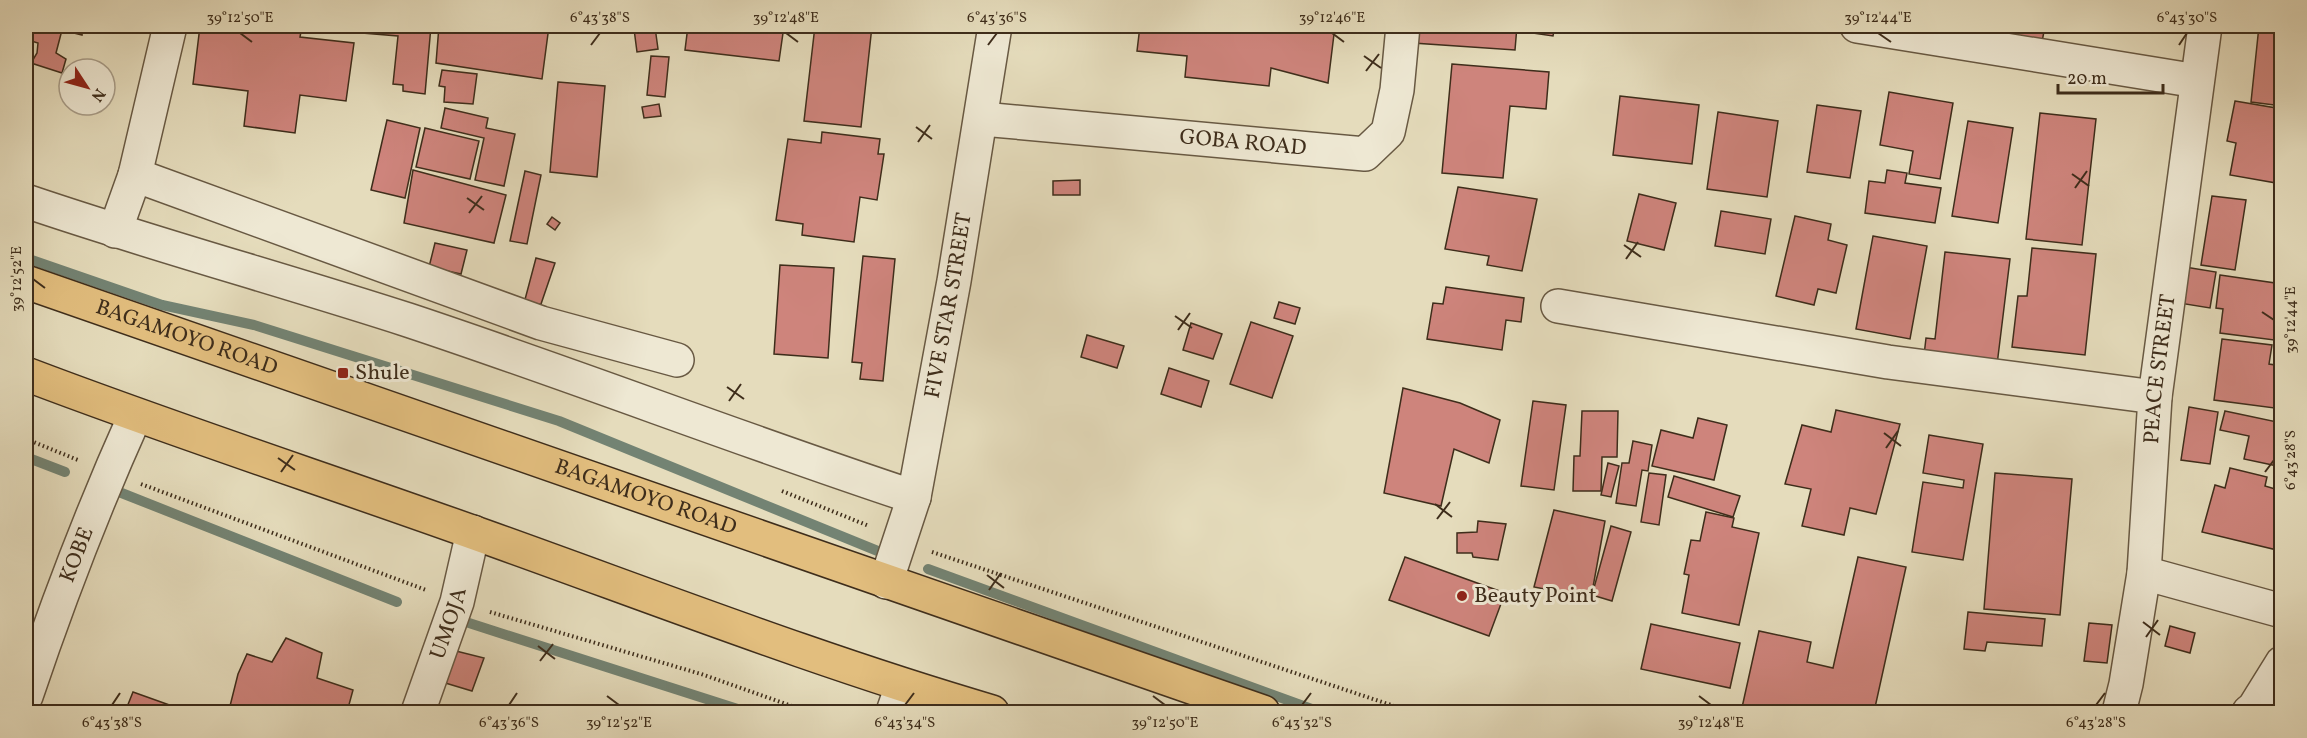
<svg xmlns="http://www.w3.org/2000/svg" width="2307" height="738" font-family="Vollkorn,serif">
  <rect width="100%" height="100%" fill="#e5dcbc"/>
  <filter id="stains"><feTurbulence type="fractalNoise" baseFrequency=".00333" numOctaves="4"/><feColorMatrix values="0 0 0 0 .2 0 0 0 0 .09 0 0 0 0 .02 0 0 0 .5 -.17"/></filter>
  <radialGradient id="worn" r=".72"><stop offset=".6" stop-color="#630" stop-opacity="0"/><stop offset="1" stop-color="#630" stop-opacity=".3"/></radialGradient>
  <g fill="none" stroke-linecap="round" stroke-linejoin="round">
    <!-- stream -->
    <g stroke="#738373" stroke-width="10">
      <path d="M 26,258 L 162,305 L 254,325 L 559,421 L 890,556"/>
      <path d="M 26,457 L 65,472"/>
      <path d="M 119,492 L 397,602"/>
      <path d="M 928,569 L 1320,712"/>
      <path d="M 469,623 L 747,712"/>
    </g>
  </g>
  <!-- building -->
  <g fill="#ce847c" stroke="#3e2d1b" stroke-width="1.5">
    <path d="M 29,26 L 83,26 L 82,35 L 62,30 L 56,53 L 66,59 L 62,73 L 31,63 L 37,53 L 38,43 L 28,40 Z"/>
    <path d="M 200,26 L 302,26 L 300,37 L 354,43 L 346,101 L 300,95 L 295,133 L 244,126 L 248,91 L 193,84 Z"/>
    <path d="M 314,26 L 431,26 L 425,94 L 403,91 L 403,85 L 393,84 L 398,36 L 314,29 Z"/>
    <path d="M 439,26 L 549,26 L 542,79 L 436,63 Z"/>
    <path d="M 688,26 L 784,26 L 779,61 L 685,50 Z"/>
    <path d="M 815,26 L 872,26 L 861,127 L 804,121 Z"/>
    <path d="M 1140,26 L 1335,26 L 1328,83 L 1271,68 L 1269,86 L 1185,77 L 1187,56 L 1137,51 Z"/>
    <path d="M 1414,26 L 1517,26 L 1515,50 L 1413,43 Z"/>
    <path d="M 1520,26 L 1555,26 L 1553,36 L 1519,31 Z"/>
    <path d="M 1968,26 L 2045,26 L 2042,42 L 1967,32 Z"/>
    <path d="M 2063,26 L 2116,26 L 2115,33 Z"/>
    <path d="M 2259,26 L 2282,26 L 2282,106 L 2251,102 Z"/>
    <path d="M 655,27 L 658,49 L 637,52 L 634,29 Z"/>
    <path d="M 651,56 L 669,57 L 665,97 L 647,95 Z"/>
    <path d="M 1452,64 L 1549,72 L 1546,109 L 1510,106 L 1503,178 L 1442,173 Z"/>
    <path d="M 442,70 L 477,74 L 473,104 L 444,102 L 445,87 L 439,86 Z"/>
    <path d="M 558,82 L 605,86 L 597,177 L 550,172 Z"/>
    <path d="M 1889,92 L 1953,103 L 1940,179 L 1909,174 L 1913,151 L 1880,145 Z"/>
    <path d="M 1620,96 L 1699,105 L 1692,164 L 1613,155 Z"/>
    <path d="M 2235,101 L 2282,109 L 2282,184 L 2230,175 L 2236,143 L 2227,141 Z"/>
    <path d="M 659,104 L 661,116 L 644,118 L 642,107 Z"/>
    <path d="M 1817,105 L 1861,111 L 1850,178 L 1807,172 Z"/>
    <path d="M 445,108 L 488,118 L 486,128 L 515,134 L 504,186 L 475,180 L 484,138 L 441,128 Z"/>
    <path d="M 1718,112 L 1778,121 L 1767,197 L 1707,189 Z"/>
    <path d="M 2040,113 L 2096,119 L 2082,245 L 2026,239 Z"/>
    <path d="M 387,120 L 420,128 L 405,198 L 371,190 Z"/>
    <path d="M 1968,121 L 2013,128 L 1998,223 L 1952,216 Z"/>
    <path d="M 425,128 L 479,141 L 470,179 L 416,167 Z"/>
    <path d="M 822,132 L 880,139 L 878,154 L 884,154 L 877,200 L 860,197 L 854,242 L 802,235 L 803,224 L 776,220 L 788,139 L 821,143 Z"/>
    <path d="M 413,170 L 506,195 L 494,243 L 404,223 Z"/>
    <path d="M 1887,170 L 1907,173 L 1905,183 L 1941,188 L 1935,223 L 1865,213 L 1869,181 L 1885,183 Z"/>
    <path d="M 525,171 L 541,175 L 527,244 L 510,241 Z"/>
    <path d="M 1080,180 L 1080,195 L 1053,195 L 1053,181 Z"/>
    <path d="M 1458,187 L 1537,199 L 1522,271 L 1487,265 L 1489,256 L 1445,249 Z"/>
    <path d="M 1639,194 L 1676,203 L 1664,250 L 1627,241 Z"/>
    <path d="M 2212,196 L 2246,200 L 2235,270 L 2201,265 Z"/>
    <path d="M 1721,211 L 1771,219 L 1765,254 L 1715,246 Z"/>
    <path d="M 1795,216 L 1831,224 L 1828,240 L 1847,245 L 1836,293 L 1818,289 L 1814,305 L 1776,296 Z"/>
    <path d="M 552,217 L 560,223 L 555,230 L 547,224 Z"/>
    <path d="M 1873,236 L 1927,246 L 1910,339 L 1856,329 Z"/>
    <path d="M 435,243 L 467,250 L 461,274 L 429,267 Z"/>
    <path d="M 2032,248 L 2096,254 L 2085,355 L 2012,347 L 2018,296 L 2027,296 Z"/>
    <path d="M 1945,252 L 2010,259 L 1996,373 L 1923,364 L 1926,338 L 1935,339 Z"/>
    <path d="M 863,256 L 895,259 L 883,381 L 860,379 L 862,363 L 852,362 Z"/>
    <path d="M 536,258 L 555,263 L 541,304 L 523,307 Z"/>
    <path d="M 780,265 L 834,268 L 828,358 L 774,354 Z"/>
    <path d="M 2185,267 L 2216,272 L 2210,308 L 2179,303 Z"/>
    <path d="M 2220,275 L 2282,284 L 2282,341 L 2220,333 L 2223,309 L 2216,308 Z"/>
    <path d="M 1446,287 L 1524,298 L 1521,322 L 1506,320 L 1502,350 L 1427,339 L 1433,303 L 1443,304 Z"/>
    <path d="M 1279,302 L 1300,308 L 1295,324 L 1274,318 Z"/>
    <path d="M 1251,322 L 1293,336 L 1272,398 L 1230,384 Z"/>
    <path d="M 1191,323 L 1222,334 L 1213,359 L 1183,350 Z"/>
    <path d="M 1087,335 L 1124,346 L 1117,368 L 1081,357 Z"/>
    <path d="M 2222,339 L 2272,345 L 2269,364 L 2282,366 L 2282,409 L 2214,400 Z"/>
    <path d="M 1169,368 L 1209,381 L 1201,407 L 1161,394 Z"/>
    <path d="M 1403,388 L 1460,403 L 1500,420 L 1489,463 L 1454,449 L 1441,506 L 1384,493 Z"/>
    <path d="M 1533,401 L 1566,405 L 1554,490 L 1521,486 Z"/>
    <path d="M 2189,407 L 2218,412 L 2210,464 L 2181,460 Z"/>
    <path d="M 1836,410 L 1900,424 L 1876,514 L 1850,508 L 1844,535 L 1802,526 L 1811,489 L 1785,484 L 1802,425 L 1831,432 Z"/>
    <path d="M 1582,411 L 1618,411 L 1617,457 L 1602,457 L 1601,491 L 1573,491 L 1574,456 L 1580,456 Z"/>
    <path d="M 2225,411 L 2282,423 L 2282,467 L 2244,459 L 2249,436 L 2220,430 Z"/>
    <path d="M 1698,418 L 1727,425 L 1714,480 L 1652,466 L 1661,430 L 1693,438 Z"/>
    <path d="M 1929,435 L 1983,444 L 1963,560 L 1912,552 L 1923,482 L 1963,488 L 1964,480 L 1923,473 Z"/>
    <path d="M 1633,441 L 1652,445 L 1648,471 L 1642,470 L 1636,506 L 1616,503 L 1622,463 L 1629,463 Z"/>
    <path d="M 1608,463 L 1619,466 L 1611,497 L 1601,495 Z"/>
    <path d="M 2230,468 L 2267,477 L 2265,486 L 2282,491 L 2282,534 L 2277,550 L 2202,532 L 2215,485 L 2225,488 Z"/>
    <path d="M 1649,473 L 1666,475 L 1659,525 L 1641,522 Z"/>
    <path d="M 1995,473 L 2072,479 L 2060,615 L 1984,609 Z"/>
    <path d="M 1674,476 L 1740,496 L 1733,517 L 1668,497 Z"/>
    <path d="M 1554,510 L 1605,521 L 1591,598 L 1534,587 Z"/>
    <path d="M 1706,512 L 1734,518 L 1732,527 L 1759,533 L 1739,625 L 1682,613 L 1689,575 L 1684,574 L 1691,540 L 1700,541 Z"/>
    <path d="M 1478,521 L 1506,524 L 1498,560 L 1473,557 L 1472,553 L 1457,553 L 1457,533 L 1477,532 Z"/>
    <path d="M 1611,526 L 1631,532 L 1612,601 L 1592,595 Z"/>
    <path d="M 1405,557 L 1505,593 L 1489,636 L 1389,600 Z"/>
    <path d="M 1858,557 L 1906,567 L 1874,712 L 1741,712 L 1759,631 L 1811,642 L 1807,662 L 1833,668 Z"/>
    <path d="M 1968,612 L 2045,619 L 2042,646 L 1987,642 L 1985,651 L 1964,649 Z"/>
    <path d="M 2089,623 L 2112,625 L 2107,663 L 2084,661 Z"/>
    <path d="M 1651,624 L 1740,643 L 1730,688 L 1641,669 Z"/>
    <path d="M 2170,626 L 2195,633 L 2190,653 L 2165,646 Z"/>
    <path d="M 286,638 L 322,653 L 317,678 L 353,690 L 347,712 L 249,712 L 230,706 L 238,674 L 247,654 L 272,662 Z"/>
    <path d="M 444,648 L 484,658 L 472,691 L 432,679 Z"/>
    <path d="M 133,692 L 189,712 L 125,712 Z"/>
  </g>
  <g fill="none" stroke-linecap="round" stroke-linejoin="round">
    <defs>
      <g id="minor">
        <path d="M 1857,26 L 2197,81"/>
        <path id="s1" d="M 982,119 L 1365,154 L 1388,132 L 1397,90 L 1403,26"/>
        <path d="M 135,175 L 541,323 L 677,360"/>
        <path d="M 26,201 C 152,244 281,279 408,320 C 577,376 744,441 914,497"/>
        <path d="M 115,231 L 135,175 L 170,26"/>
        <path d="M 1558,306 L 1888,362 L 2155,397"/>
        <path d="M 2144,573 L 2282,611"/>
        <path id="s2" d="M 886,582 L 914,497 L 954,281 L 995,26"/>
        <path id="s3" d="M 26,696 C 58,601 94,507 135,416"/>
        <path id="s4" d="M 418,712 L 457,602 L 473,532"/>
        <path d="M 893,712 L 902,686"/>
        <path id="s5" d="M 2119,712 L 2126,684 L 2144,573 L 2155,397 L 2205,26"/>
        <path d="M 2249,712 L 2254,708 L 2282,663"/>
      </g>
      <g id="highway">
        <path id="s6" d="M 26,282 L 1263,712"/>
        <path d="M 26,374 C 178,432 333,482 486,537 C 654,597 821,662 992,712"/>
      </g>
    </defs>
    <!-- minor casing -->
    <use href="#minor" stroke="#685943" stroke-width="36"/>
    <!-- highway casing -->
    <use href="#highway" stroke="#3e2d1b" stroke-width="36"/>
    <!-- path -->
    <g stroke="#3e2d1b" stroke-width="4" stroke-dasharray="1.5 3" stroke-linecap="butt">
      <path d="M 26,439 L 78,460"/>
      <path d="M 141,484 L 426,590"/>
      <path d="M 782,491 L 869,526"/>
      <path d="M 932,552 L 1412,712"/>
      <path d="M 490,612 L 701,674 L 809,712"/>
    </g>
    <!-- minor -->
    <use href="#minor" stroke="#eee8d3" stroke-width="33"/>
    <!-- highway -->
    <use href="#highway" stroke="#e2be7e" stroke-width="33"/>
  </g>
  <!-- ticks -->
  <path fill="none" stroke="#3e2d1b" stroke-width="2" d="M 240,33 L 252,42M 786,33 L 798,42M 1332,33 L 1344,42M 1878,33 L 1891,42M 591,45 L 600,33M 988,45 L 997,33M 2179,45 L 2187,33M 1364,56 L 1381,68M 1366,71 L 1379,54M 916,127 L 932,139M 918,142 L 930,125M 2072,174 L 2089,186M 2075,188 L 2087,171M 467,198 L 484,210M 469,213 L 482,196M 1624,245 L 1641,257M 1626,259 L 1638,242M 33,279 L 45,288M 2262,312 L 2274,320M 1175,316 L 1192,328M 1178,330 L 1190,313M 727,387 L 744,399M 729,401 L 741,384M 1884,433 L 1901,446M 1886,448 L 1898,431M 278,458 L 295,470M 281,472 L 293,455M 2265,472 L 2274,460M 1435,504 L 1452,517M 1437,519 L 1450,502M 987,575 L 1004,588M 989,590 L 1001,573M 2143,622 L 2160,635M 2146,637 L 2158,620M 538,646 L 555,659M 540,661 L 553,644M 607,696 L 619,705M 1153,696 L 1165,705M 1699,696 L 1711,705M 112,705 L 120,693M 509,705 L 517,693M 905,705 L 914,693M 1302,705 L 1311,693M 2096,705 L 2105,693"/>
  <!-- markers -->
  <g fill="#8f2418" stroke="#eee8d3" stroke-width="2">
    <rect x="337" y="367" width="12" height="12" rx="3"/>
    <circle cx="1462" cy="596" r="6"/>
  </g>
  <g text-anchor="middle" dominant-baseline="central" stroke-width="6" stroke-linejoin="round" paint-order="stroke">
    <!-- street labels -->
    <g font-size="22" fill="#3e2d1b" stroke="#eee8d3">
      <text stroke="none"><textPath href="#s1" startOffset="262">GOBA ROAD</textPath></text>
      <text stroke="none"><textPath href="#s2" startOffset="284">FIVE STAR STREET</textPath></text>
      <text stroke="none"><textPath href="#s6" startOffset="170">BAGAMOYO ROAD</textPath></text>
      <text stroke="none"><textPath href="#s5" startOffset="346">PEACE STREET</textPath></text>
      <text stroke="none"><textPath href="#s6" startOffset="656">BAGAMOYO ROAD</textPath></text>
      <text stroke="none"><textPath href="#s3" startOffset="150">KOBE</textPath></text>
      <text stroke="none"><textPath href="#s4" startOffset="94">UMOJA</textPath></text>
    </g>
    <!-- poi labels -->
    <g font-size="22" fill="#3e2d1b" stroke="#eee8d3" text-anchor="start">
      <text x="355" y="373">Shule</text>
      <text x="1474" y="596">Beauty Point</text>
    </g>
  </g>
  <!-- margin -->
  <rect width="2307" height="738" fill="none" stroke="#e5dcbc" stroke-width="66"/>
  <!-- north arrow -->
  <g transform="translate(87 87) rotate(126)"><circle r="28" fill="#eee8d3" stroke="#a89d89" stroke-width="1.5"/>
  <path d="M0-4.5L10 22L0 15L-10 22Z" fill="#8f2418"/>
  <text y="-9" font-size="16" font-weight="bold" text-anchor="middle" fill="#3e2d1b">N</text>
  </g>
  <!-- scale -->
  <path d="M2058 84v9h105v-9" fill="none" stroke="#3e2d1b" stroke-width="3"/>
  <text x="2067" y="84" font-size="18" fill="#3e2d1b" stroke="#eee8d3" stroke-width="4.5" paint-order="stroke">20 m</text>
  <rect x="33" y="33" width="2241" height="672" fill="none" stroke="#3e2d1b" stroke-width="2"/>
  <g font-size="15" text-anchor="middle" fill="#3e2d1b">
    <text x="240" y="22">39°12'50"E</text>
    <text x="600" y="22">6°43'38"S</text>
    <text x="786" y="22">39°12'48"E</text>
    <text x="997" y="22">6°43'36"S</text>
    <text x="1332" y="22">39°12'46"E</text>
    <text x="1878" y="22">39°12'44"E</text>
    <text x="2187" y="22">6°43'30"S</text>
    <text transform="translate(16 279) rotate(-90)" y="5">39°12'52"E</text>
    <text transform="translate(2290 320) rotate(-90)" y="5">39°12'44"E</text>
    <text transform="translate(2290 460) rotate(-90)" y="5">6°43'28"S</text>
    <text x="112" y="727">6°43'38"S</text>
    <text x="509" y="727">6°43'36"S</text>
    <text x="619" y="727">39°12'52"E</text>
    <text x="905" y="727">6°43'34"S</text>
    <text x="1165" y="727">39°12'50"E</text>
    <text x="1302" y="727">6°43'32"S</text>
    <text x="1711" y="727">39°12'48"E</text>
    <text x="2096" y="727">6°43'28"S</text>
  </g>
  <rect width="100%" height="100%" filter="url(#stains)"/>
  <rect width="100%" height="100%" fill="url(#worn)"/>
</svg>
